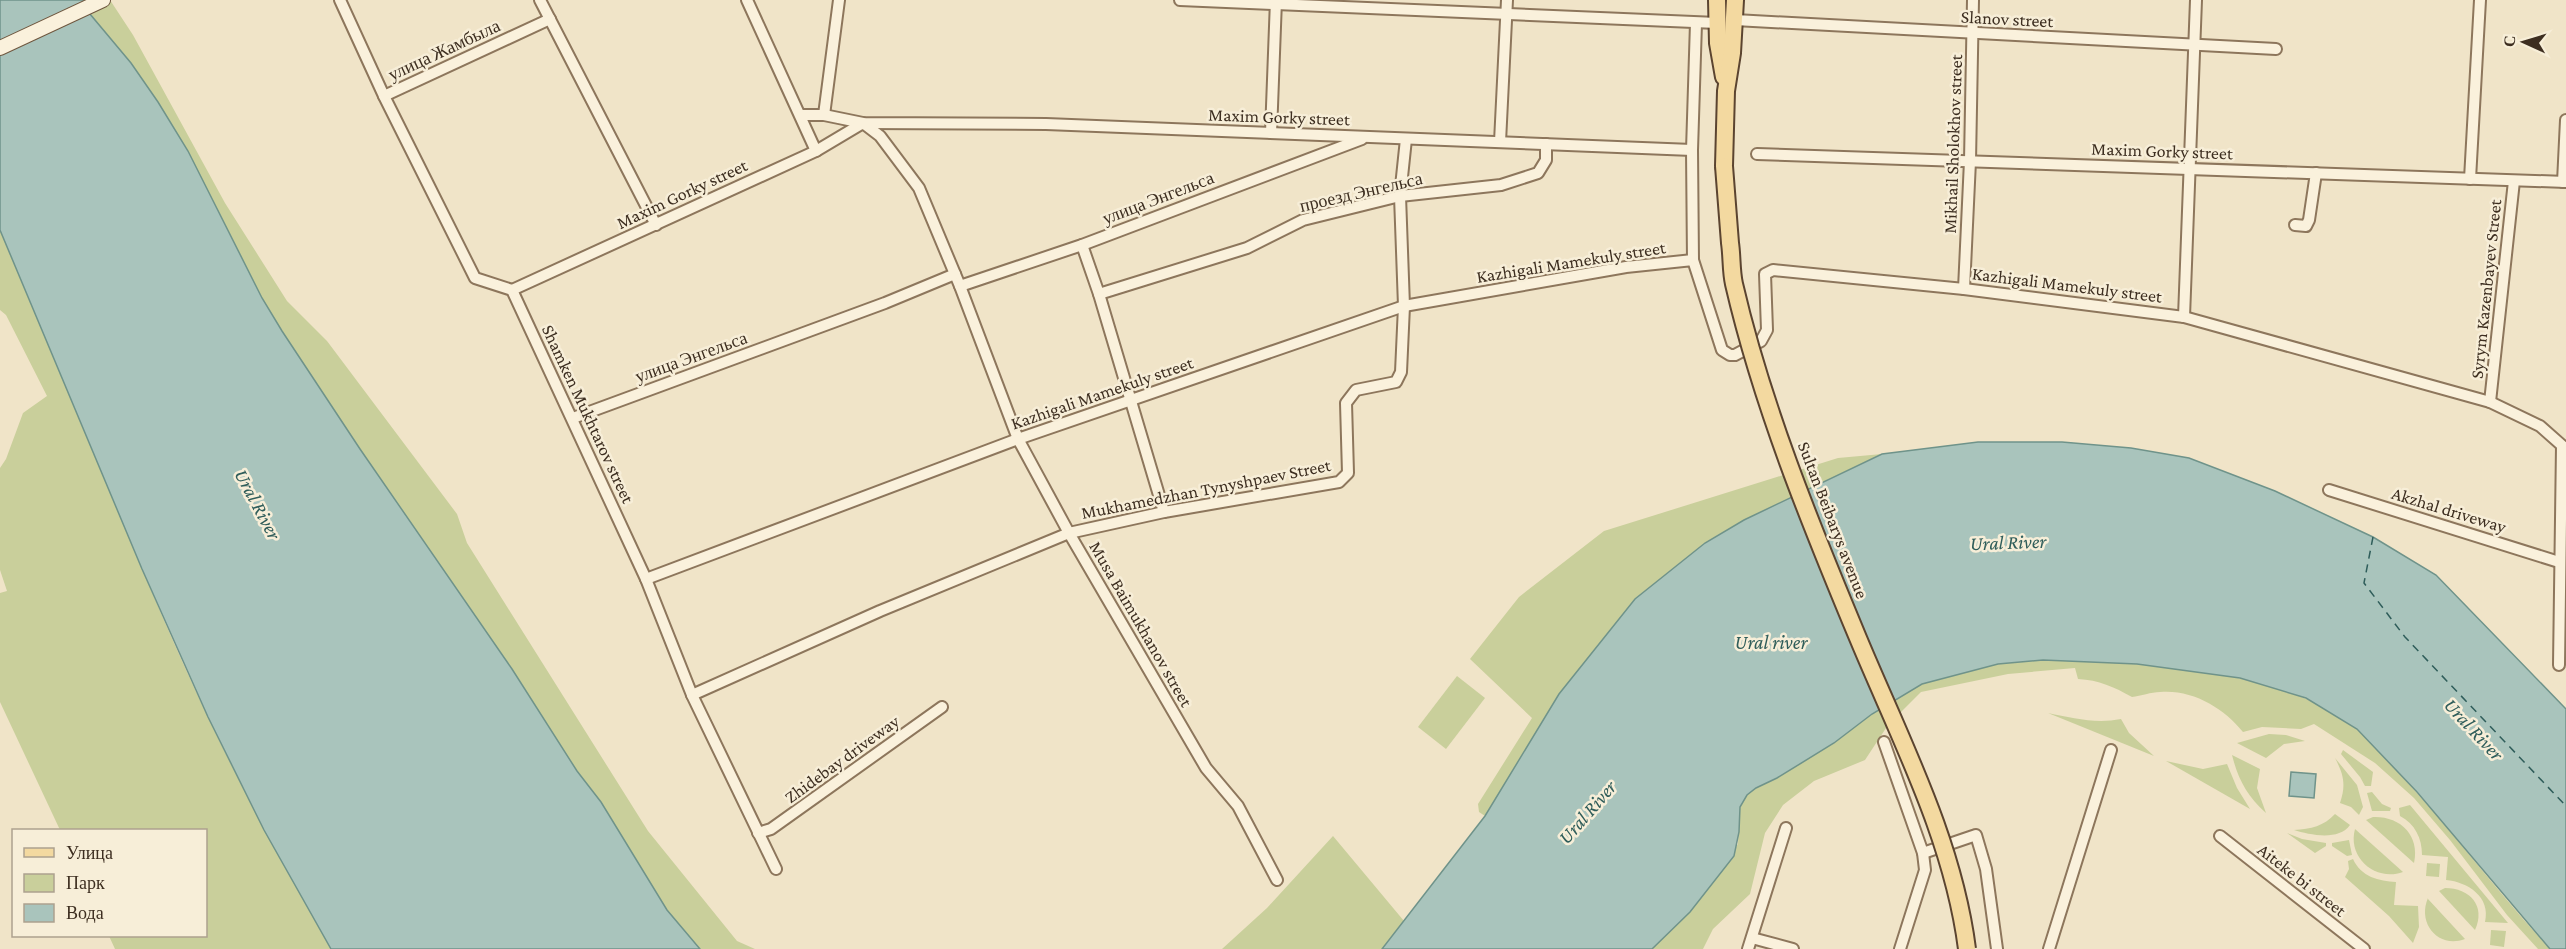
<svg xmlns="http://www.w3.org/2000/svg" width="2566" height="949" font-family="'Crimson Pro',serif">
  <rect width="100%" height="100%" fill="#f0e4c8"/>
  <!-- green -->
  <g fill="#c9cf9b">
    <path d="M 83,0 L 110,0 L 133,35 L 225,203 L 287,301 L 327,341 L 457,514 L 467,543 L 648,831 L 737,941 L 755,949 L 700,949 L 667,910 L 601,802 L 577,771 L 512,669 L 360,449 L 282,331 L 262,298 L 188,151 L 158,102 L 90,14 Z"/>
    <path d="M 0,230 C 74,391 132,558 208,717 C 245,796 288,873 331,949 L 115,949 L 109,936 L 206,936 L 206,830 L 60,830 L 0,702 L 0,593 L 7,591 L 0,570 L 0,468 L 6,459 L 23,413 L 47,396 L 6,315 L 0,310 Z"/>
    <path d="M 1882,454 L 1744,520 L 1705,543 L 1635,599 L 1559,694 L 1485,816 L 1479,812 L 1478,804 L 1532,718 L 1470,659 L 1519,597 L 1604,531 L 1838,458 Z"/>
    <path d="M 2043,660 C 2134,661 2286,668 2358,730 C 2371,741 2383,756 2395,769 C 2450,827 2496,891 2550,949 L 2538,949 L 2507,915 L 2450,840 L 2414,798 L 2375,763 L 2314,724 L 2301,729 L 2262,727 L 2243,732 C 2224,708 2192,689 2160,692 C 2151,692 2141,696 2132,697 C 2114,687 2099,680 2078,679 L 2075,668 L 2008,674 L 1921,692 L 1888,725 L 1865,760 L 1814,781 L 1783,805 L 1765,833 L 1750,894 L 1713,929 L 1703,949 L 1652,949 L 1690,912 L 1738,844 L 1740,807 L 1747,795 L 1756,788 L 1777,778 L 1834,743 L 1872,714 L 1922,684 L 1998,664 Z"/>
    <path d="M 1457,676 L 1485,698 L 1446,749 L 1418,727 Z"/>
    <path d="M 2048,713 C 2072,718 2096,724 2121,719 L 2129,733 L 2154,756 Z"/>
    <path d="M 2269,734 L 2286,735 L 2305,741 L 2284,744 L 2266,758 L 2237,743 Z"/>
    <path d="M 2343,750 L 2373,772 L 2371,786 L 2365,786 L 2360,777 L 2341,754 Z"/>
    <path d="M 2232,755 L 2260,769 L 2257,788 L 2266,813 C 2247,796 2238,779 2232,755 Z"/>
    <path d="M 2335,758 L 2357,785 L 2363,807 L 2359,815 L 2351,807 L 2340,803 C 2346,785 2344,775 2335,758 Z"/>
    <path d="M 2166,761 L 2203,769 L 2227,764 L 2237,788 L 2250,809 Z"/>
    <path d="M 2372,792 L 2382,804 L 2391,808 L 2390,811 L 2372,811 L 2367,793 Z"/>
    <path d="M 2410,805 L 2508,923 L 2485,922 C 2491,897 2468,882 2446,880 L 2448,857 L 2422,855 C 2422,838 2415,824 2400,816 L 2399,808 Z"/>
    <path d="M 2335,814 L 2350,825 C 2339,841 2310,835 2294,830 C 2311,829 2324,826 2335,814 Z"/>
    <path d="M 2373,817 C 2400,816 2420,835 2414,863 L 2366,820 Z"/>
    <path d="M 2355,829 L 2403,872 C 2376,882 2347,858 2355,829 Z"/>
    <path d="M 2287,833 L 2302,839 L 2326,843 L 2326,846 L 2315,853 Z"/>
    <path d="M 1333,836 L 1404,921 L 1382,949 L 1222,949 L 1267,908 Z"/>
    <path d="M 2349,840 L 2352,855 L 2347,856 L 2332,846 L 2332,843 Z"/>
    <path d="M 2353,859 C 2361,877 2379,881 2396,882 L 2394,905 L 2418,906 L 2419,927 L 2413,943 L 2389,916 L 2345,877 L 2349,869 L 2348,861 Z"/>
    <path d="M 2427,863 L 2440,864 L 2439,877 L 2426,876 Z"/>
    <path d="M 2445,888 C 2470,888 2486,906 2475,930 L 2439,891 Z"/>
    <path d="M 2428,898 L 2428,899 L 2465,939 C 2438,949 2417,923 2428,898 Z"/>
    <path d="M 2491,930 L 2506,931 L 2504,947 L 2490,945 Z"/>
  </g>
  <!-- water -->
  <g fill="#a9c4bc" stroke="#6f938a" stroke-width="1.5">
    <path d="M 0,0 L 83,0 L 90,14 L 131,63 L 158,102 L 188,151 L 262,298 L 282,331 L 360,449 L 512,669 L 577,771 L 601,802 L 667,910 L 700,949 L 331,949 L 264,830 L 208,717 L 142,569 L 0,230 Z"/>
    <path d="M 1978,442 L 2062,442 L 2131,448 L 2189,458 L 2275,491 L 2373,537 L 2436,575 L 2566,709 L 2566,949 L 2550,949 L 2417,792 L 2357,729 L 2306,698 L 2240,678 L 2137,664 L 2043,660 L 1998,664 L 1922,684 L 1872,714 L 1834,743 L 1777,778 L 1756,788 L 1747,795 L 1740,807 L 1739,832 L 1734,856 L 1690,912 L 1652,949 L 1382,949 L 1485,816 L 1559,694 L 1635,599 L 1705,543 L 1744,520 L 1882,454 Z"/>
    <path d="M 2291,772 L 2316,774 L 2314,798 L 2289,796 Z"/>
  </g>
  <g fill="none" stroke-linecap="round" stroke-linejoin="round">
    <!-- ferry -->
    <path stroke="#2f5d5a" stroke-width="1.5" stroke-dasharray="8 6" stroke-linecap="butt" d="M 2373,537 L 2364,583 L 2405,637 L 2566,806"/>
    <defs>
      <g id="minor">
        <path d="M 340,0 L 384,96 L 475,278 L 512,290 L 646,579 L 692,695 L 776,869"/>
        <path d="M 540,0 L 656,225"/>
        <path d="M 747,0 L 816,151"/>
        <path d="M 1180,0 L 1717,23"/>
        <path d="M 1735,20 L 2276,49"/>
        <path d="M 384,96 L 550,19"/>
        <path d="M 801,115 L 824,115 L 863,123 L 1046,124 L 1692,150"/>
        <path d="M 824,115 L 839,0"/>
        <path d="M 1271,133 L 1276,0"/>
        <path d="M 1500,142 L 1507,0"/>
        <path d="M 1757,154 L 2566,182"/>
        <path d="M 2470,179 L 2480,0"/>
        <path d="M 2563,182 L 2566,120"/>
        <path d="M 2295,225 L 2306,226 L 2309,220 L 2316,173"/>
        <path d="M 1082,245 L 1099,294 L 1164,512"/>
        <path d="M 1693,260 L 1692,150 L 1696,23"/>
        <path d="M 960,286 L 1082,245 L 1362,139"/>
        <path d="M 1964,289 L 1970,161 L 1973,0"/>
        <path d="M 512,290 L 816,151 L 863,123 L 880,136 L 919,188 L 960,286 L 1018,439 L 1069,533 L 1206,768 L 1238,806 L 1277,880"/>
        <path d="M 1099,294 L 1247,248 L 1303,220 L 1400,196 L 1501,185 L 1538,173 L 1546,160 L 1546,144"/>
        <path d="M 2184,317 L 2196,0"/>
        <path d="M 2490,402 L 2514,181"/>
        <path d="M 573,418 L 885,303 L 955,274"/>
        <path d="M 2329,490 L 2559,562"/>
        <path d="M 646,579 L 1018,439 L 1404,306 L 1626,267 L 1693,260 L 1722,350 L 1730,355 L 1735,355 L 1761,341 L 1767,330 L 1765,274 L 1773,270 L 1964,289 L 2184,317 L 2490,402 L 2540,426 L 2566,449"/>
        <path d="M 2559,665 L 2562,446"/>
        <path d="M 692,695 L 880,611 L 1069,533 L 1164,512 L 1339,482 L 1348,473 L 1346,403 L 1356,390 L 1396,382 L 1401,372 L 1404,306 L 1400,196 L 1406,139"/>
        <path d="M 1884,742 L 1923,853 L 1925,870 L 1900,949"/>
        <path d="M 758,833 L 771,829 L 942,707"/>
        <path d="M 2220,836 L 2364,949"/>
        <path d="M 1923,853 L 1976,835 L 1986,869 L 1997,949"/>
        <path d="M 1752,938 L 1793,949"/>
        <path d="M 1748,949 L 1786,828"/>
        <path d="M 2049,949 L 2111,750"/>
      </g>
      <path id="secondary" d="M 0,48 L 103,0"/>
      <g id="primary">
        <path d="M 1717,0 L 1718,43 L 1724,77"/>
        <path d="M 1724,166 L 1726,91 L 1732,53 L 1735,0"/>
      </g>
    </defs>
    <!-- minor casing -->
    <use href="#minor" stroke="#8d765c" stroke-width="14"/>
    <!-- secondary casing -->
    <use href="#secondary" stroke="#6f573f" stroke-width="16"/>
    <!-- primary casing -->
    <use href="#primary" stroke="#5b4430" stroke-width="20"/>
    <!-- minor -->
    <use href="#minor" stroke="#faf1dc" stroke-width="10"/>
    <!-- secondary -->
    <use href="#secondary" stroke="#faf1dc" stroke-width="14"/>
    <!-- primary -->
    <use href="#primary" stroke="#f3d9a0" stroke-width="16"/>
    <defs>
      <path id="primary-bridge" d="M 1724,166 C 1726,192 1728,217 1730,243 C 1732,256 1731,271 1734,284 C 1762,405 1810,523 1858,638 C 1900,739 1953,839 1967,949"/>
    </defs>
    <!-- primary-bridge casing -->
    <use href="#primary-bridge" stroke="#5b4430" stroke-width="20" stroke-linecap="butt"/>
    <!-- primary-bridge -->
    <use href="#primary-bridge" stroke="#f3d9a0" stroke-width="16"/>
  </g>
  <g text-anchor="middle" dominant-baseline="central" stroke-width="5" stroke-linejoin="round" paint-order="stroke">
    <!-- street labels -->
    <g font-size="18" fill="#3d2e20" stroke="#f7eed8">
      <text transform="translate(2007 19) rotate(3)">Slanov street</text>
      <text transform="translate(444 50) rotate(-25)">улица Жамбыла</text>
      <text transform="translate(1279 117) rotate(2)">Maxim Gorky street</text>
      <text transform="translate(1953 144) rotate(-88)">Mikhail Sholokhov street</text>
      <text transform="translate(2162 151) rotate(2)">Maxim Gorky street</text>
      <text transform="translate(1361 192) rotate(-13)">проезд Энгельса</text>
      <text transform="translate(682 194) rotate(-25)">Maxim Gorky street</text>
      <text transform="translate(1158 198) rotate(-21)">улица Энгельса</text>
      <text transform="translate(1571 262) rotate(-9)">Kazhigali Mamekuly street</text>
      <text transform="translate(2067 285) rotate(7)">Kazhigali Mamekuly street</text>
      <text transform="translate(2486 289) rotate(-84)">Syrym Kazenbayev Street</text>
      <text transform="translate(691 357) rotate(-20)">улица Энгельса</text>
      <text transform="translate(1102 393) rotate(-19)">Kazhigali Mamekuly street</text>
      <text transform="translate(588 414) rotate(65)">Shamken Mukhtarov street</text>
      <text transform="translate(1206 489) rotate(-11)">Mukhamedzhan Tynyshpaev Street</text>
      <text transform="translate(2449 510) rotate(17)">Akzhal driveway</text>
      <text transform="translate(1833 520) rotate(69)">Sultan Beibarys avenue</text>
      <text transform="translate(1141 624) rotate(60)">Musa Baimukhanov street</text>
      <text transform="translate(842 759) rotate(-36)">Zhidebay driveway</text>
      <text transform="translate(2302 880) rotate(38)">Aiteke bi street</text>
    </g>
    <!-- water labels -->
    <g font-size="20" font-style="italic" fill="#2f5d5a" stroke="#f7eed8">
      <text transform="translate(258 504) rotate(62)">Ural River</text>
      <text transform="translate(2008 542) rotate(-2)">Ural River</text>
      <text x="1771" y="642">Ural river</text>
      <text transform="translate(2474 729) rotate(47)">Ural River</text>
      <text transform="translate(1587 812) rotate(-49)">Ural River</text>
    </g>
  </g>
  <!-- legend -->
  <rect x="12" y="829" width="195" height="108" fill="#f7eed8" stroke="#ada18e" stroke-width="1.5"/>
  <rect x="24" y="848" width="30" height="9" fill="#f3d9a0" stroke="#ada18e" stroke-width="1.5"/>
  <text x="66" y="859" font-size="18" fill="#3d2e20">Улица</text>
  <rect x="24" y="874" width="30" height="18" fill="#c9cf9b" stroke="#ada18e" stroke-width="1.5"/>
  <text x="66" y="889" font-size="18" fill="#3d2e20">Парк</text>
  <rect x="24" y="904" width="30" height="18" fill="#a9c4bc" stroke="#ada18e" stroke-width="1.5"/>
  <text x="66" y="919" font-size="18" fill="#3d2e20">Вода</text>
  <!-- north arrow -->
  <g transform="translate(2524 42) rotate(274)" stroke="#f7eed8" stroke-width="4.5" paint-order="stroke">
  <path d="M0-4.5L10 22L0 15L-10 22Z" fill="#3d2e20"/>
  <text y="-9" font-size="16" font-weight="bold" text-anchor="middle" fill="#3d2e20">С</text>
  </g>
</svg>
